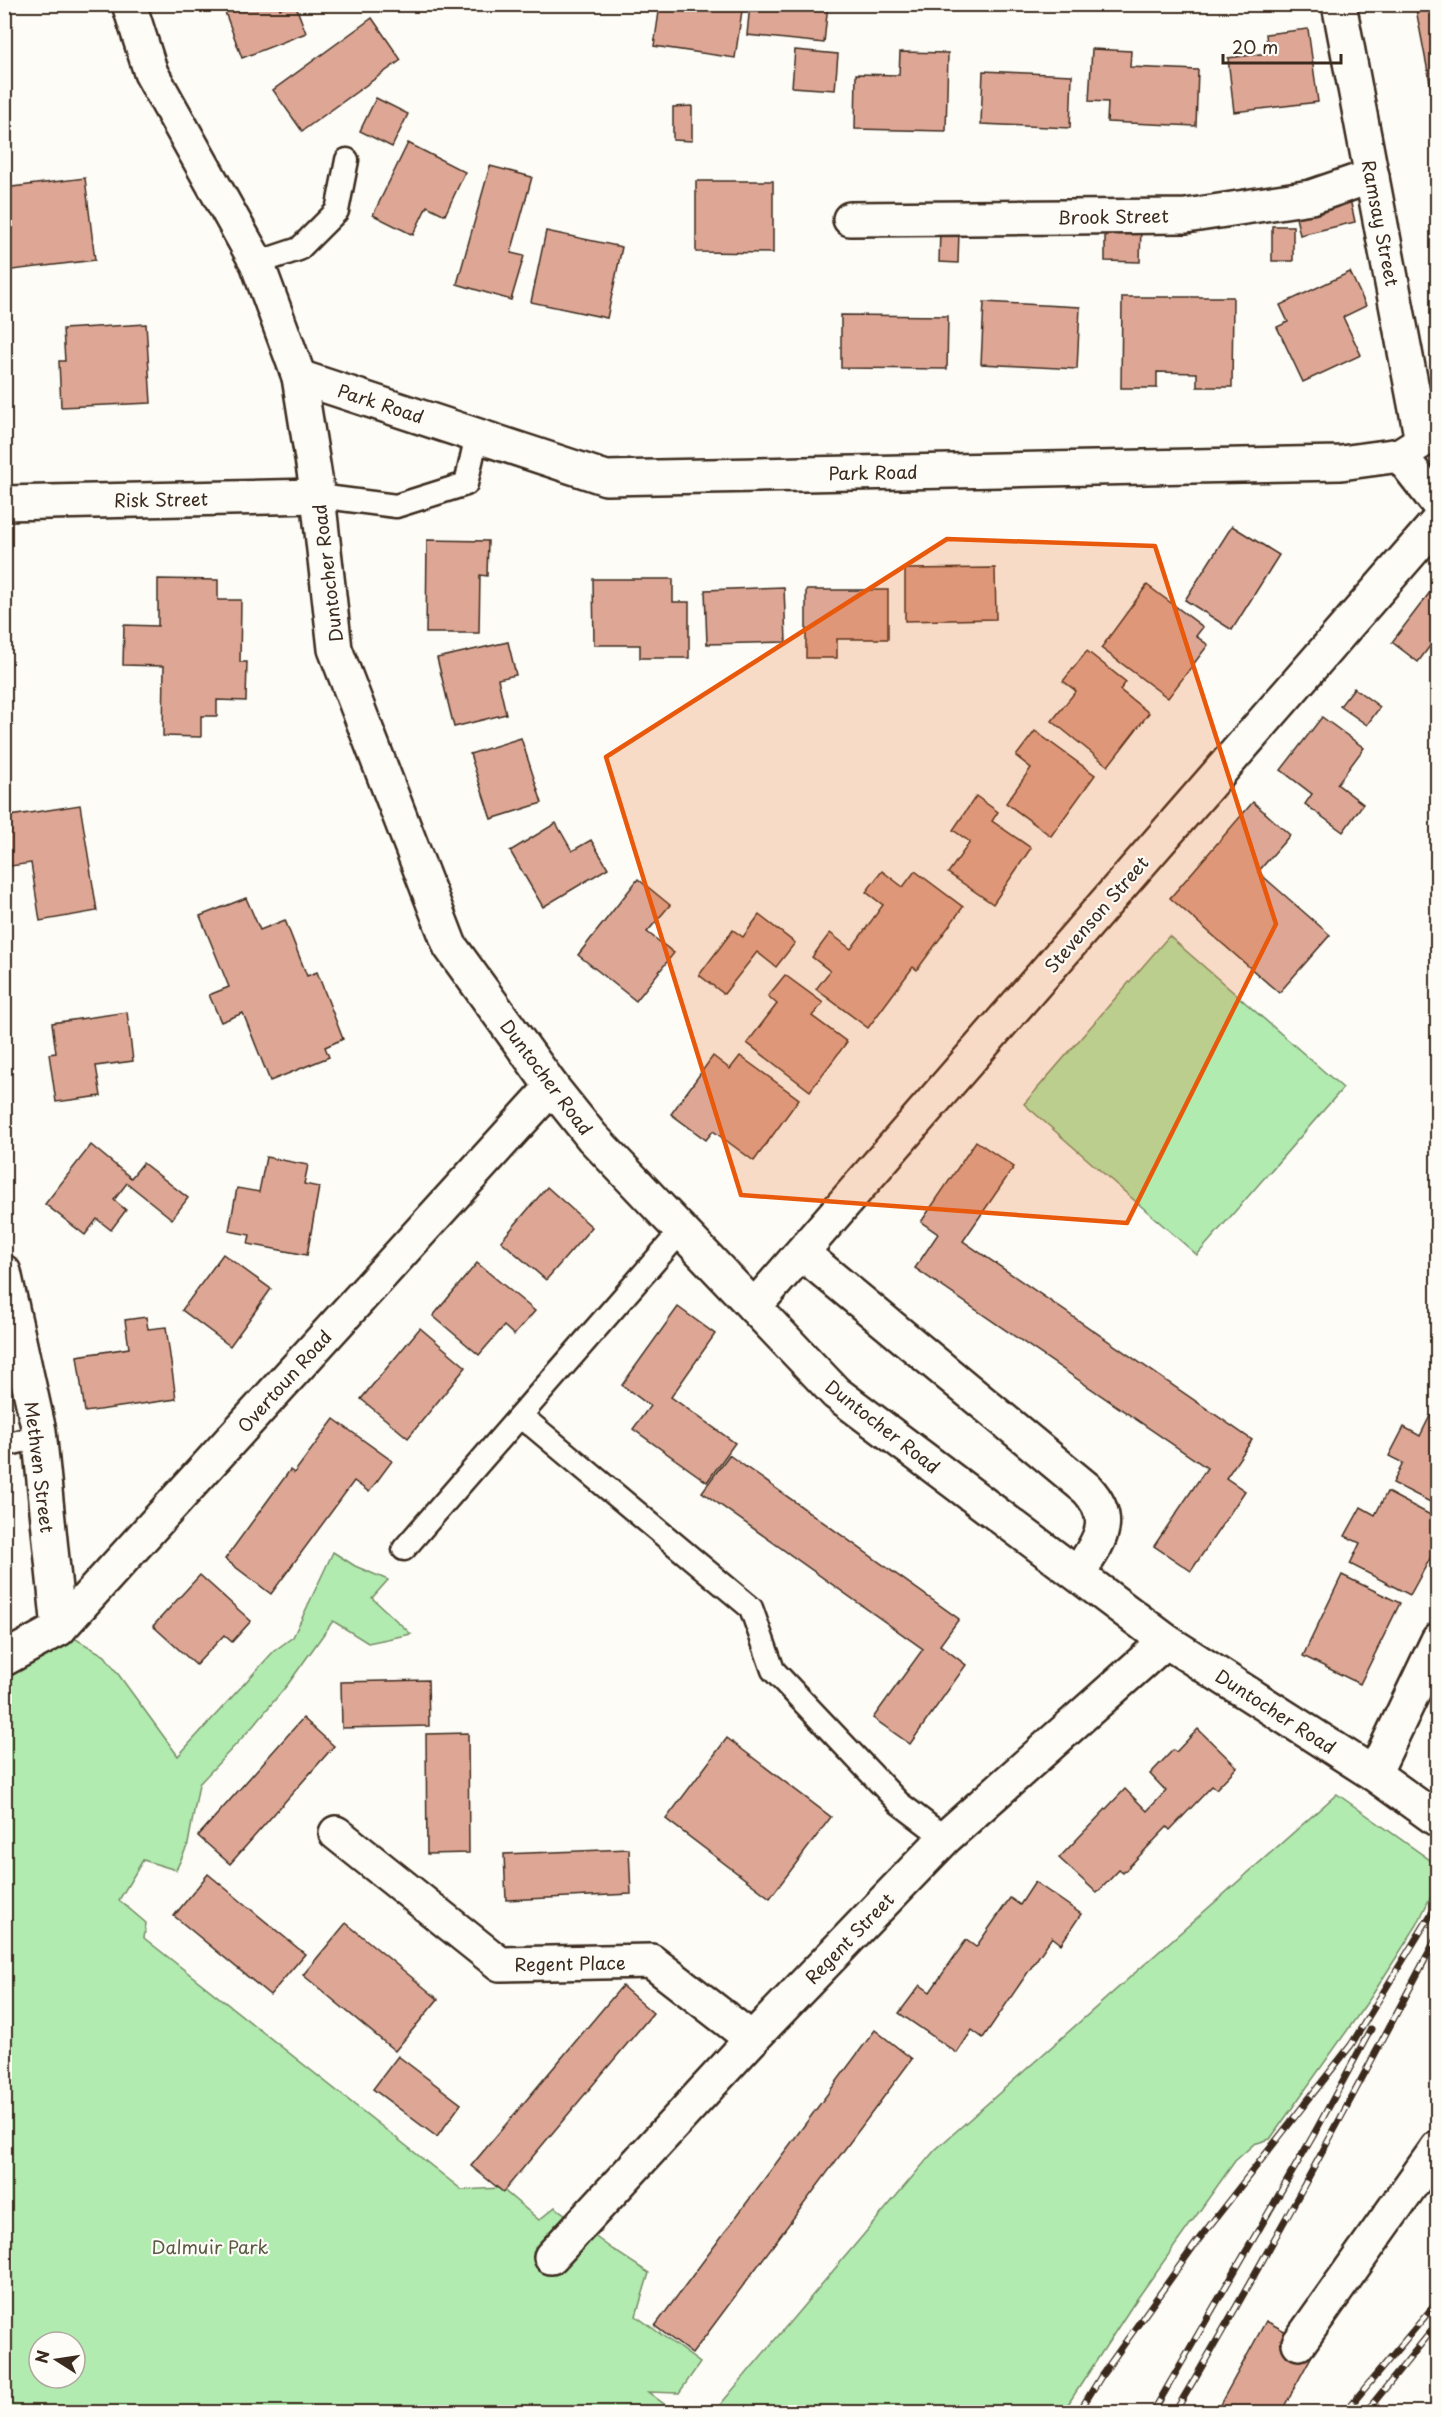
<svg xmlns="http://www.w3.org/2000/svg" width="1442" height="2417" font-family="'Playpen Sans',sans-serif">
  <rect width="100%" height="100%" fill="#fdfcf7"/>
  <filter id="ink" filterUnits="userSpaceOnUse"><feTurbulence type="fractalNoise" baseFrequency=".0167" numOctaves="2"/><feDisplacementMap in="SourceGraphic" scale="12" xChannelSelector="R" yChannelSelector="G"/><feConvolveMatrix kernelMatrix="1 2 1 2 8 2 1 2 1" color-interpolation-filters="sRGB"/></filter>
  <g filter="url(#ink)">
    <!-- green -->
    <g fill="#b1ebaf" stroke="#768a66" stroke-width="1.5" fill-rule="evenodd">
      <path d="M 1169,936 L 1343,1088 L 1197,1255 L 1024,1104 Z"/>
      <path d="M 333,1552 L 355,1566 L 388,1580 L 372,1598 L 411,1634 L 368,1643 L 333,1621 L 288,1684 L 254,1725 L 199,1784 L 188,1844 L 176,1870 L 143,1860 L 119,1900 L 146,1923 L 144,1938 L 462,2190 L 501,2188 L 539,2220 L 555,2207 L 612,2249 L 649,2273 L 636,2316 L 700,2363 L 679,2393 L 648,2392 L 675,2412 L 5,2412 L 4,1659 L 59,1629 L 105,1656 L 178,1756 L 274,1651 L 293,1637 ZM 39,2342 L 75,2342 L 75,2378 L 39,2378 Z"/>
      <path d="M 1337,1794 L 1437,1865 L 1437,1883 L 1417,1925 L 1371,1997 L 1270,2139 L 1254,2144 L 1235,2161 L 1132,2306 L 1063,2412 L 714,2412 L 935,2150 Z"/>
    </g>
    <!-- building -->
    <g fill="#dea795" stroke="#3b2a1e" stroke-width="1.5">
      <path d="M 222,4 L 278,4 L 280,9 L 295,4 L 306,33 L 242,58 Z"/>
      <path d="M 689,4 L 743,4 L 735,58 L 654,46 L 660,5 L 689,10 Z"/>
      <path d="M 750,4 L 828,4 L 824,43 L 747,35 Z"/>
      <path d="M 1415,4 L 1438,4 L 1438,87 L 1431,88 Z"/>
      <path d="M 372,18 L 401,60 L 302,131 L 273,90 Z"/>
      <path d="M 1308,29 L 1318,102 L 1234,112 L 1228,58 L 1268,53 L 1266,34 Z"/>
      <path d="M 1092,49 L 1131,51 L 1130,67 L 1198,70 L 1196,126 L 1107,122 L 1108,102 L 1089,101 Z"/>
      <path d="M 795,50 L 838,54 L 835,90 L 792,87 Z"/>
      <path d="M 900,52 L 948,53 L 946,131 L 855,129 L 856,74 L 899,75 Z"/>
      <path d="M 983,71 L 1072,75 L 1070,128 L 981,124 Z"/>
      <path d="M 376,98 L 408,114 L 392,147 L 360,131 Z"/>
      <path d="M 692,106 L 692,141 L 673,140 L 673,107 Z"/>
      <path d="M 408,143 L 465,172 L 445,215 L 427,206 L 413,235 L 373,215 Z"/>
      <path d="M 490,166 L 532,177 L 511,253 L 524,256 L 511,300 L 457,284 Z"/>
      <path d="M 85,178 L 95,260 L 4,271 L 4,188 Z"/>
      <path d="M 696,181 L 773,181 L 773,253 L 696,252 Z"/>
      <path d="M 1350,199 L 1355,222 L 1300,235 L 1295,213 Z"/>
      <path d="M 1105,226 L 1141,226 L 1140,262 L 1105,261 Z"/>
      <rect x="1272" y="226" width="21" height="35"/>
      <path d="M 546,231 L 622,247 L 607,318 L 531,302 Z"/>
      <path d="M 940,231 L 959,231 L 958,263 L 939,262 Z"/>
      <path d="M 1350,272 L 1366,306 L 1343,317 L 1361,355 L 1303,382 L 1277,327 L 1288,322 L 1280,305 Z"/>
      <path d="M 1122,297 L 1233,297 L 1232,387 L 1197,387 L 1197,373 L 1157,372 L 1157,388 L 1121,388 Z"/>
      <path d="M 984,302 L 1080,307 L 1077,369 L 981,364 Z"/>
      <path d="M 841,315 L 948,316 L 947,369 L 841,368 Z"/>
      <path d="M 146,324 L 151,403 L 61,407 L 59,361 L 65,361 L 63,329 Z"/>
      <path d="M 1232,526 L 1279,555 L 1232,630 L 1185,600 Z"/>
      <path d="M 427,540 L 488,541 L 487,576 L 480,575 L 479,633 L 426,633 Z"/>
      <path d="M 995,568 L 996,619 L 905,621 L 905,569 Z"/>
      <path d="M 158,579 L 218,580 L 218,600 L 241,600 L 240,662 L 247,662 L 246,701 L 217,700 L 217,716 L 201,716 L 201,737 L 163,736 L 164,666 L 123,665 L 124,625 L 158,626 Z"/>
      <path d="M 593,579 L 673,579 L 673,602 L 689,602 L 689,658 L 640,658 L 640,645 L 594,645 Z"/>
      <path d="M 1437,583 L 1438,651 L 1430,646 L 1418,662 L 1392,642 Z"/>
      <path d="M 1147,585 L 1203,627 L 1196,636 L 1208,645 L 1168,698 L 1101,648 Z"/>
      <path d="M 784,587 L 786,642 L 707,644 L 705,590 Z"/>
      <path d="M 806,590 L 888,590 L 888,639 L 837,639 L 837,658 L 806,658 Z"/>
      <path d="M 508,642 L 516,675 L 498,679 L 506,714 L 454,727 L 437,658 Z"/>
      <path d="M 1087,651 L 1126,682 L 1120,690 L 1149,713 L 1108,766 L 1052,721 L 1076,691 L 1063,681 Z"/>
      <path d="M 1354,688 L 1380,707 L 1367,725 L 1340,706 Z"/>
      <path d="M 1322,717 L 1364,748 L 1337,784 L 1363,804 L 1343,832 L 1305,804 L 1312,794 L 1281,770 Z"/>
      <path d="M 1035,731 L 1095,775 L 1051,836 L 1006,803 L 1031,768 L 1016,756 Z"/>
      <path d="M 521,738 L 542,803 L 491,819 L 470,754 Z"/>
      <path d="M 976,796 L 998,812 L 992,821 L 1031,848 L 993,904 L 948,873 L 970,842 L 953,830 Z"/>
      <path d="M 1253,802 L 1290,835 L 1258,872 L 1330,935 L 1279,993 L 1170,898 Z"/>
      <path d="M 80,805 L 97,911 L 40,921 L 31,863 L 4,867 L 4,817 Z"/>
      <path d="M 556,823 L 572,851 L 591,840 L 608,868 L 543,907 L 510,851 Z"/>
      <path d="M 882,871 L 903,887 L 915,871 L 963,907 L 917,970 L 913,967 L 868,1028 L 816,989 L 830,971 L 812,957 L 830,933 L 851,949 L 883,905 L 866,892 Z"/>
      <path d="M 638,879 L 670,905 L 647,932 L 674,953 L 636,1001 L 578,955 Z"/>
      <path d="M 246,898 L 260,930 L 285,920 L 307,976 L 317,972 L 343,1039 L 325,1047 L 329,1057 L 270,1081 L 243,1013 L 221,1022 L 209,995 L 229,987 L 200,916 Z"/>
      <path d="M 759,915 L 795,943 L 776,967 L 757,952 L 724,994 L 699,975 L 733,930 L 743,937 Z"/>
      <path d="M 785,975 L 823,1003 L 812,1016 L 847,1042 L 810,1091 L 747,1043 L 777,1004 L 768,996 Z"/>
      <path d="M 127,1012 L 133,1061 L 96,1066 L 101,1096 L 56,1102 L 49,1054 L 56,1053 L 52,1023 Z"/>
      <path d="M 713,1056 L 730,1069 L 740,1056 L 799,1099 L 754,1161 L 713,1131 L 706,1140 L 671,1114 Z"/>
      <path d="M 976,1141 L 1014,1167 L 963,1241 L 1252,1440 L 1226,1478 L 1245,1491 L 1191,1571 L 1154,1546 L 1207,1468 L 915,1268 L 938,1234 L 921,1222 Z"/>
      <path d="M 91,1145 L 131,1178 L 143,1163 L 188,1198 L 172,1219 L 127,1183 L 114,1200 L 126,1210 L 111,1230 L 97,1219 L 85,1235 L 45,1204 Z"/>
      <path d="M 266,1157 L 308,1165 L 304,1184 L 319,1187 L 307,1255 L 248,1244 L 250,1235 L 229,1231 L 237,1188 L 259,1192 Z"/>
      <path d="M 547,1187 L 592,1227 L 546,1280 L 501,1241 Z"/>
      <path d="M 223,1254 L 271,1289 L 230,1346 L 182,1310 Z"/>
      <path d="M 477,1263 L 535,1311 L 514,1335 L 504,1326 L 479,1355 L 433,1316 Z"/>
      <path d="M 678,1307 L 715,1334 L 671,1397 L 735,1443 L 707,1482 L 633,1429 L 650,1406 L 622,1385 Z"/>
      <path d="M 146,1317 L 148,1329 L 166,1327 L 176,1399 L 85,1412 L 77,1356 L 129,1348 L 125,1320 Z"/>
      <path d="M 420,1328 L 466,1367 L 408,1438 L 361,1399 Z"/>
      <path d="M 1430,1416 L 1438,1419 L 1438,1506 L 1393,1483 L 1403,1463 L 1389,1456 L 1404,1427 L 1420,1436 Z"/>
      <path d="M 334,1419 L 392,1461 L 369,1492 L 354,1481 L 271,1594 L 225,1559 L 290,1470 L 294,1473 Z"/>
      <path d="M 729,1455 L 959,1619 L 940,1645 L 966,1665 L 910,1744 L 873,1718 L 923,1649 L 702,1492 Z"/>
      <path d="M 1387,1492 L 1438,1519 L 1438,1544 L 1410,1595 L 1350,1564 L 1360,1543 L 1345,1536 L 1361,1507 L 1375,1515 Z"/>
      <path d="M 4,1538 L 8,1565 L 4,1566 Z"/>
      <path d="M 200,1575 L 251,1621 L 232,1642 L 224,1635 L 196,1665 L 153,1626 Z"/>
      <path d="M 1342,1575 L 1400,1603 L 1360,1684 L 1303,1656 Z"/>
      <path d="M 428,1680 L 429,1726 L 342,1728 L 341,1682 Z"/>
      <path d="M 303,1718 L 334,1746 L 230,1864 L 198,1836 Z"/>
      <path d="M 1198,1729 L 1237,1767 L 1216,1789 L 1212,1786 L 1170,1830 L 1167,1827 L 1123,1873 L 1119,1870 L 1097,1893 L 1059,1858 L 1125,1789 L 1147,1811 L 1166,1791 L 1150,1774 L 1173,1750 L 1176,1752 Z"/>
      <path d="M 468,1733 L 469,1853 L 427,1854 L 426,1734 Z"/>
      <path d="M 727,1738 L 831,1817 L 770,1898 L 666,1819 Z"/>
      <path d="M 629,1849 L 631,1894 L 506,1900 L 504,1854 Z"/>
      <path d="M 208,1874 L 305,1954 L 270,1995 L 174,1916 Z"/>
      <path d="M 1035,1882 L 1081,1914 L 1061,1944 L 1052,1937 L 983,2038 L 972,2030 L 957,2053 L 899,2013 L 920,1985 L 930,1992 L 966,1940 L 976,1947 L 1010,1898 L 1020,1905 Z"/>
      <path d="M 346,1923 L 438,1999 L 395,2051 L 303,1975 Z"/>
      <path d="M 622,1986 L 653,2013 L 503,2192 L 471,2166 Z"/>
      <path d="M 875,2030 L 912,2059 L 692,2354 L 655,2326 Z"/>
      <path d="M 398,2056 L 461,2104 L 437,2137 L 373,2089 Z"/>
      <path d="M 1266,2321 L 1316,2348 L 1281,2412 L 1216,2412 Z"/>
    </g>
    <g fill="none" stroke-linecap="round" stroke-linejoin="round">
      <defs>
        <g id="service">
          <path d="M 257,263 L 299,249 L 337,211 L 347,160"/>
          <path d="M 318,496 L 396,506 L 466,484 L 477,435"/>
          <path d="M 519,1418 L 532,1425 L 751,1608 L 773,1670 L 899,1803 L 945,1838"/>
          <path d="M 4,1445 L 40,1437"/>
          <path d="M 404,1549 L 681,1231"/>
        </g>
        <g id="minor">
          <path d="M 1339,4 L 1422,441"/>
          <path d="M 850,219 L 1186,216 L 1311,197 L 1372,176"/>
          <path d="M 299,377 L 606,478 L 1341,463 L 1400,455 L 1438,431"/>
          <path d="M 1400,455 L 1438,504"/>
          <path d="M 4,503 L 318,496"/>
          <path d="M 802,1253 L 1087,1489 C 1117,1522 1098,1542 1078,1574"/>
          <path d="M 4,1272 L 39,1431 L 59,1629"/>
          <path d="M 754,1307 L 1438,521"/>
          <path d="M 4,1659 L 59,1629 L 552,1087"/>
          <path d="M 1374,1774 L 1438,1640"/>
          <path d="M 336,1833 L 500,1964 L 651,1961 L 752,2039"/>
          <path d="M 551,2257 L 752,2039 L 945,1838 L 1166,1641"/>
          <path d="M 1299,2343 L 1438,2147"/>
        </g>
        <path id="secondary" d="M 129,4 L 151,73 L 257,263 L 299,377 L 318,496 L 335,649 L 450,946 L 552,1087 L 592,1137 L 836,1393 L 1166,1641 L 1374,1774 L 1438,1820"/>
      </defs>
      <!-- service casing -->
      <use href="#service" stroke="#3b2a1e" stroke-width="27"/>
      <!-- minor casing -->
      <use href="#minor" stroke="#3b2a1e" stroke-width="38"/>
      <!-- secondary casing -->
      <use href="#secondary" stroke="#3b2a1e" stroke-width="38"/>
      <!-- service -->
      <use href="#service" stroke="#fdfcf7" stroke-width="22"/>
      <!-- minor -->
      <use href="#minor" stroke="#fdfcf7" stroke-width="33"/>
      <!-- secondary -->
      <use href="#secondary" stroke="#fdfcf7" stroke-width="33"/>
      <defs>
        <g id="rail">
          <path d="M 1079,2412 L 1102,2375 L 1196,2243 L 1351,2045 L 1438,1903"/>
          <path d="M 1153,2412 L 1313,2136 L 1371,2029"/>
          <path d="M 1175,2412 C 1268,2256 1353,2096 1438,1935"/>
          <path d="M 1345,2412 L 1438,2301"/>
          <path d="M 1366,2412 L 1438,2323"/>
        </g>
      </defs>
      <!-- rail casing -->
      <use href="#rail" stroke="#3b2a1e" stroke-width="7"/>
      <!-- rail -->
      <use href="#rail" stroke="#fdfcf7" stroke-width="4.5" stroke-dasharray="14" stroke-linecap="butt"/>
    </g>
  </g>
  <!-- marked area -->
  <path fill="#e8590c" fill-opacity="0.2" stroke="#e8590c" stroke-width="4.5" stroke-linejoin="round" d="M 947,539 L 1155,546 L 1276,924 L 1127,1223 L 741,1195 L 606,757 Z"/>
  <g text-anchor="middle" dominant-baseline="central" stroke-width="4.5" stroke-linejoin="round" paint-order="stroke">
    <!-- street labels -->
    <g font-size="18" fill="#3b2a1e" stroke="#fdfcf7">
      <text transform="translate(1113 216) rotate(-1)">Brook Street</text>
      <text transform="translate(1381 223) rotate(79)">Ramsay Street</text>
      <text transform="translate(381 403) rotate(18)">Park Road</text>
      <text transform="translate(873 472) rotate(-1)">Park Road</text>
      <text transform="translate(161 499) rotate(-1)">Risk Street</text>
      <text transform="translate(327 573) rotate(-97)">Duntocher Road</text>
      <text transform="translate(1096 914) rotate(-49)">Stevenson Street</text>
      <text transform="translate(547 1077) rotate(53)">Duntocher Road</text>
      <text transform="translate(284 1381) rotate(-48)">Overtoun Road</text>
      <text transform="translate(883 1426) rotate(38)">Duntocher Road</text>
      <text transform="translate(40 1467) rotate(83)">Methven Street</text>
      <text transform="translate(1276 1711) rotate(33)">Duntocher Road</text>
      <text transform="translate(849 1938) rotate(-46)">Regent Street</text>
      <text transform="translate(570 1963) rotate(-1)">Regent Place</text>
    </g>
    <!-- park labels -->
    <g font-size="18" fill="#585a42" stroke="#fdfcf7">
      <text x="210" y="2246">Dalmuir Park</text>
    </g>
  </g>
  <!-- margin -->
  <rect width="1442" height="2417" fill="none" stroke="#fdfcf7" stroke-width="24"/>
  <rect x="12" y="12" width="1418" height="2393" fill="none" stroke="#3b2a1e" stroke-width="2" filter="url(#ink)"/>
  <!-- north arrow -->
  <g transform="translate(57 2360) rotate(282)"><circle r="28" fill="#fdfcf7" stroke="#afa8a0" stroke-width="1.5"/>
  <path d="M0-4.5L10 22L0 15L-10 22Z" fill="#3b2a1e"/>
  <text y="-9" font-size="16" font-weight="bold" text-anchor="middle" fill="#3b2a1e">N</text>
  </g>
  <!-- scale -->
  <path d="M1223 54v9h118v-9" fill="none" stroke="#3b2a1e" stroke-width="3"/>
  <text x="1232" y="54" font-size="18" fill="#3b2a1e" stroke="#fdfcf7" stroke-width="4.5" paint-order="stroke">20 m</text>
</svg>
